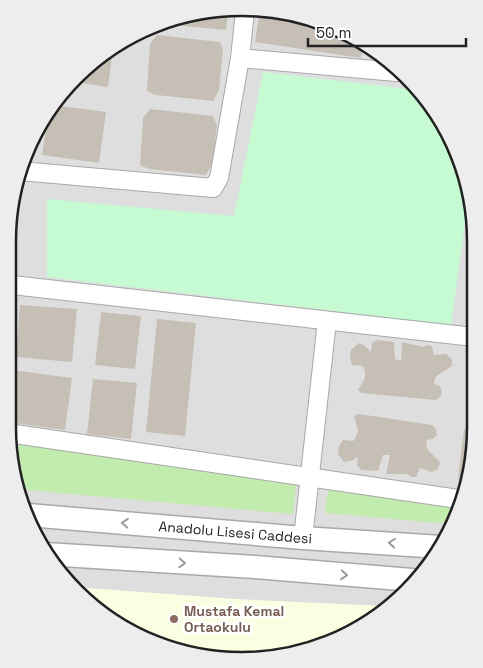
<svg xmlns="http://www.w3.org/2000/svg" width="483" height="668" font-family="'Space Grotesk',sans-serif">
  <rect width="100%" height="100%" fill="#f1efe7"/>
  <!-- residential -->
  <path fill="#dfdede" d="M 272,9 L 358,39 L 427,99 L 458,152 L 473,211 L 475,442 L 444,543 L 384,612 L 331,643 L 272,659 L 211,658 L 138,636 L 87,602 L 47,556 L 16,487 L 8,426 L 15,181 L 47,112 L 99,56 L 181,16 Z"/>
  <!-- education -->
  <path fill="#fbffe2" d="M 74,587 L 235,599 L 385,606 L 385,611 L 331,643 L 272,659 L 211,658 L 138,636 L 87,602 Z"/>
  <!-- grass -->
  <g fill="#c2ebae">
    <path d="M 10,443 L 296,484 L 293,514 L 16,489 Z"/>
    <path d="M 328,490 L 455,507 L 450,524 L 325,513 Z"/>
  </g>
  <!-- park -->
  <path fill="#c5fad2" d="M 263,72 L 417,90 L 427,99 L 458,152 L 469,194 L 451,325 L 47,277 L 47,199 L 234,216 Z"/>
  <!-- building -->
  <g fill="#c6bfb6">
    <path d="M 272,9 L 358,39 L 363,43 L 361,58 L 255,42 L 260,10 Z"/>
    <path d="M 228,12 L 226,30 L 164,24 L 181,16 Z"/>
    <path d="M 157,35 L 220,42 L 223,51 L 219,90 L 213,101 L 156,95 L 147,91 L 150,44 Z"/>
    <path d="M 113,49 L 108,87 L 74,82 L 99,56 Z"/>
    <path d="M 53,105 L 106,112 L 99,163 L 42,155 L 49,110 Z"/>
    <path d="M 150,109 L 213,116 L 217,125 L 212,164 L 206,175 L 149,169 L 140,165 L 143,118 Z"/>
    <path d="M 20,305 L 77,309 L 72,362 L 16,357 Z"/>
    <path d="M 101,312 L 141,316 L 135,369 L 95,365 Z"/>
    <path d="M 157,319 L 196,323 L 185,436 L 146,432 Z"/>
    <path d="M 377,340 L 394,342 L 395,359 L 401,361 L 402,342 L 423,347 L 428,345 L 432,346 L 434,355 L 446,354 L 452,359 L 452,366 L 438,375 L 435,378 L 434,384 L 440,386 L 442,392 L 440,397 L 435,400 L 361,393 L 358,390 L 365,378 L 365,371 L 363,366 L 352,365 L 350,357 L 351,350 L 359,343 L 365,346 L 371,352 L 372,343 Z"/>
    <path d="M 473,358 L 474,358 L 475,402 L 468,401 Z"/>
    <path d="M 12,370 L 72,378 L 65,430 L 8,422 L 8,397 Z"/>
    <path d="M 93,379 L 137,383 L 131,439 L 87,434 Z"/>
    <path d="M 359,414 L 432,425 L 436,429 L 437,435 L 433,439 L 427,440 L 426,446 L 428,450 L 440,462 L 438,469 L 432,472 L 420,468 L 416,477 L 412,477 L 407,474 L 386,474 L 390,455 L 383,455 L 378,471 L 361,470 L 357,465 L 358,457 L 351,461 L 344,462 L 338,454 L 339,446 L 343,440 L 353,441 L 356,437 L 358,430 L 354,416 Z"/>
    <path d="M 464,429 L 475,430 L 475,442 L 464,479 L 458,479 Z"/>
  </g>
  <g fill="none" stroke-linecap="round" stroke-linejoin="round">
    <defs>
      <g id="minor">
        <path d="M 240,58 L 396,72"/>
        <path d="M 20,171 L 213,188 L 219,178 L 240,58 L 245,11"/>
        <path d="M 12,285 L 474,337"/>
        <path d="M 8,433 L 458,499"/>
        <path d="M 303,538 L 327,321"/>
      </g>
      <g id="tertiary">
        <path id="s1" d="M 28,515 L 303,538 L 441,547"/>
        <path d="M 46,554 L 255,567 L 412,580"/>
      </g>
    </defs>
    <!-- minor casing -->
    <use href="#minor" stroke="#a8a8a8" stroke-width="20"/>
    <!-- tertiary casing -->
    <use href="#tertiary" stroke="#a8a8a8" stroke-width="25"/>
    <!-- minor -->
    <use href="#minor" stroke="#fff" stroke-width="18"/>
    <!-- tertiary -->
    <use href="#tertiary" stroke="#fff" stroke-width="22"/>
  </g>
  <!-- one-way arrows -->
  <defs><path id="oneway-chevron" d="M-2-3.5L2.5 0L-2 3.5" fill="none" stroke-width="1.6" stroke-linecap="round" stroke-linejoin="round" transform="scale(1.25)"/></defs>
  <g stroke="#9b9b9b">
    <use href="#oneway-chevron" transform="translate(125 523) rotate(-175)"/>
    <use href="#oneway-chevron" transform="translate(392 543) rotate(-175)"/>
    <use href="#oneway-chevron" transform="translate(182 563) rotate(3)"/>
    <use href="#oneway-chevron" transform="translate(344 575) rotate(5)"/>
  </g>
  <!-- markers -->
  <circle fill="#8d6e63" stroke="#fff" stroke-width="2" cx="174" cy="619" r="5"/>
  <g text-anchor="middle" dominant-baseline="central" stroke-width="5" stroke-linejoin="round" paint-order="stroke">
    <!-- street labels -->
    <g font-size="14" fill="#212121" stroke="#fff">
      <text stroke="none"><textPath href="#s1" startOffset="208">Anadolu Lisesi Caddesi</textPath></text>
    </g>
    <!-- education labels -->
    <g font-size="14" font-weight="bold" fill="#785e54" stroke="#fff" text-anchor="start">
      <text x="184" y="611">Mustafa Kemal<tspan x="184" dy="16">Ortaokulu</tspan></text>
    </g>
  </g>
  <!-- crop -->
  <path d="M0 0H483V668H0ZM241 16H242A225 225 0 0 1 467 241V427A225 225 0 0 1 242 652H241A225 225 0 0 1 16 427V241A225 225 0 0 1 241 16Z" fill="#ededed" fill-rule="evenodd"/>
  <path fill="none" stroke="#212121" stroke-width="2.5" d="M241 16H242A225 225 0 0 1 467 241V427A225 225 0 0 1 242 652H241A225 225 0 0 1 16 427V241A225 225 0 0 1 241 16Z"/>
  <!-- scale -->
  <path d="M308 38v8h158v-8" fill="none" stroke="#212121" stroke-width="2.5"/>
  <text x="316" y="38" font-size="15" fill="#212121" stroke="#ffffff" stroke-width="4" paint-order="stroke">50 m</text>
</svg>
